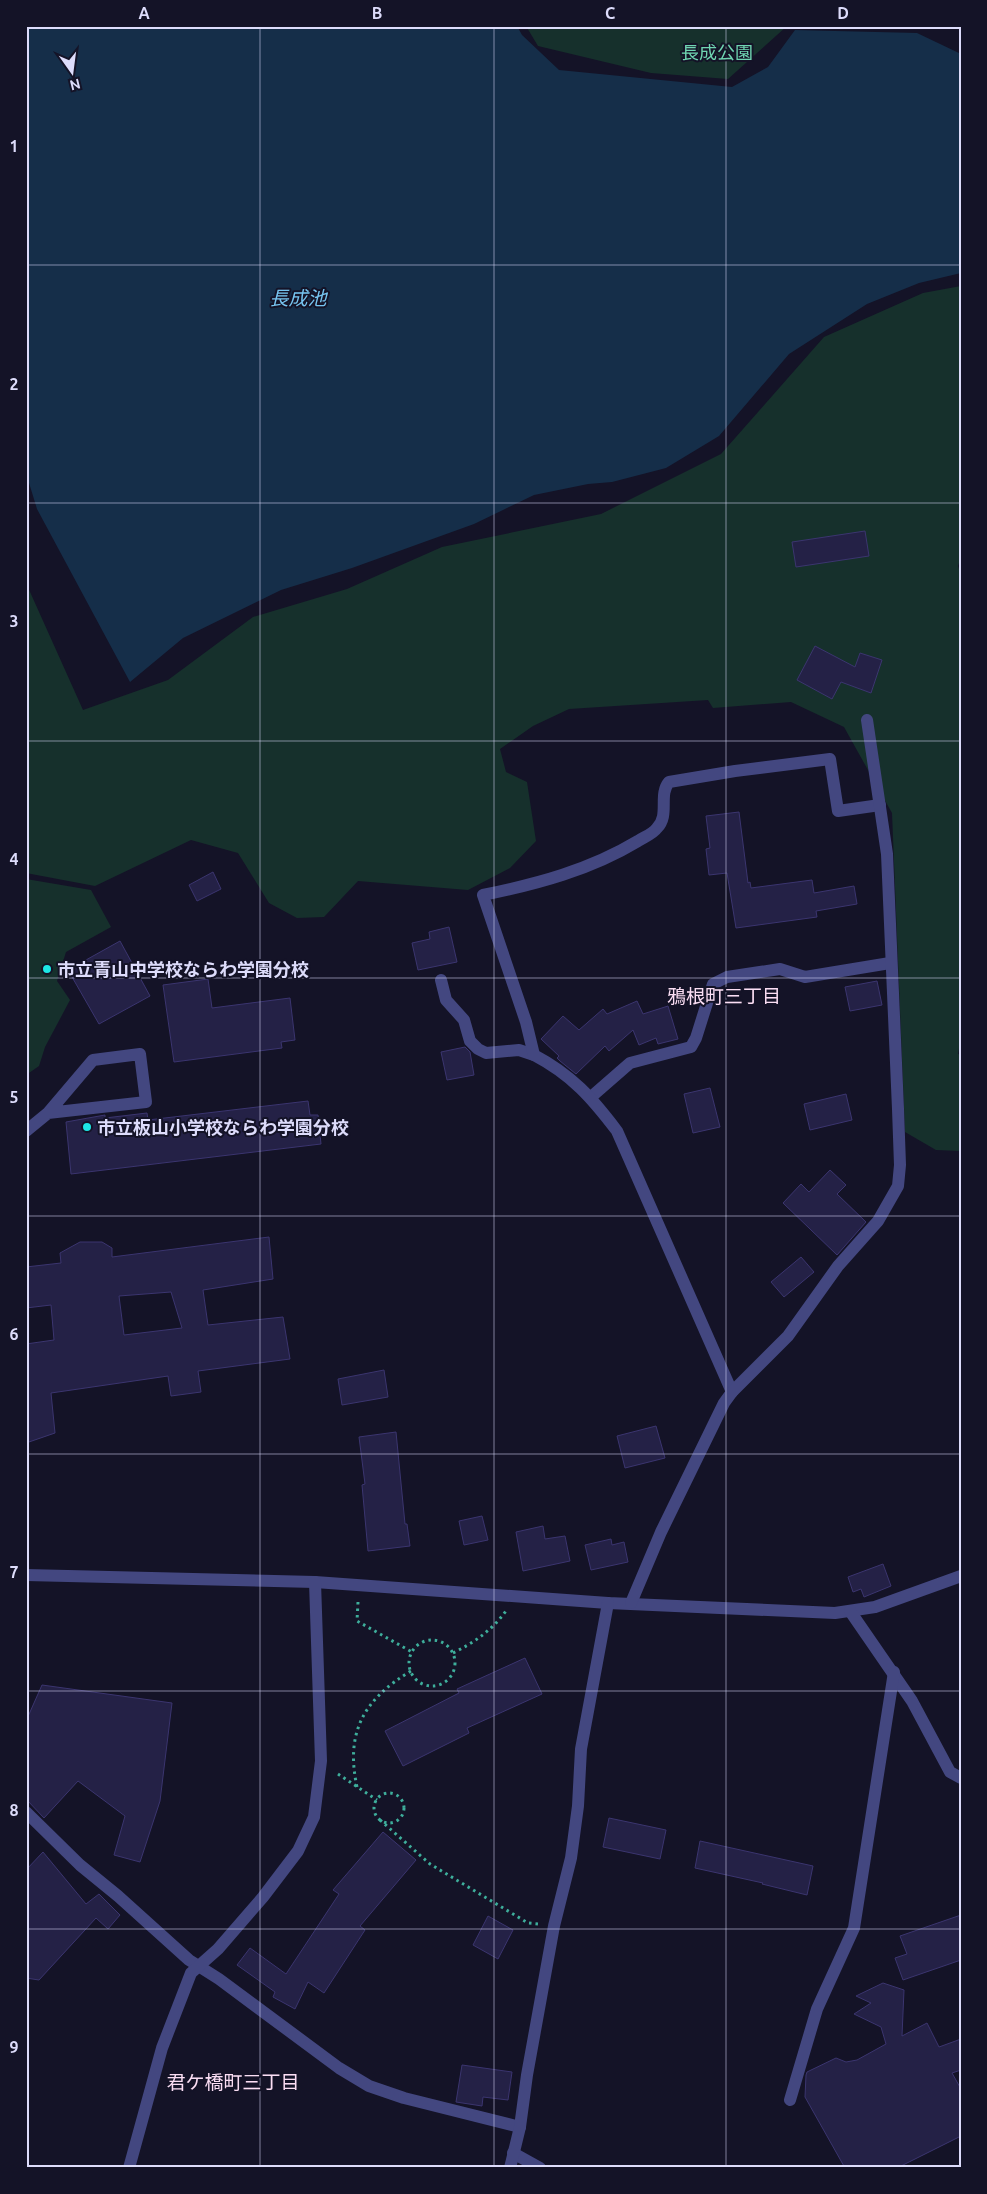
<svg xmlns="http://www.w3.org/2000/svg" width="987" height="2194" font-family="Ubuntu,'Noto Sans JP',sans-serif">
  <rect width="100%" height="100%" fill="#141327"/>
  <!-- green -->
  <g fill="#16302c">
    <path d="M 526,26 L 787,26 L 728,79 L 651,73 L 538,46 Z"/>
    <path d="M 961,286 L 961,557 L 958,566 L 961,575 L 961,1038 L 958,1054 L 961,1055 L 961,1151 L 936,1150 L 905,1132 L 892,813 L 844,727 L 791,702 L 713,708 L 708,700 L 569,709 L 533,726 L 500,749 L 506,772 L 527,782 L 536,841 L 510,868 L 468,890 L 358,881 L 324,917 L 297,918 L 269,903 L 238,853 L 191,840 L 95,886 L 26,873 L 26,583 L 83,710 L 168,680 L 253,617 L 347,589 L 442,547 L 601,514 L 721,454 L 824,337 L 923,293 Z"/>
    <path d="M 26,879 L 91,890 L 111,927 L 66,952 L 57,981 L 70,1000 L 45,1047 L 39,1066 L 26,1075 Z"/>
  </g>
  <!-- water -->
  <path fill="#152e49" d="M 26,26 L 517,26 L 522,35 L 559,70 L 732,87 L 768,67 L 795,30 L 917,33 L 961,54 L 961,273 L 919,283 L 867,304 L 789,354 L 719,436 L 666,468 L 612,482 L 588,484 L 534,495 L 474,524 L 352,568 L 281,590 L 183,638 L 130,682 L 37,509 L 26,473 Z"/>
  <!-- building -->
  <g fill="#242146" stroke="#3b356f" fill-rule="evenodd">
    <path d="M 865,531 L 869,556 L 796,567 L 792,542 Z"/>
    <path d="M 815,646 L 855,667 L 860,653 L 882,660 L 871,693 L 841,682 L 832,699 L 797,680 Z"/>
    <path d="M 739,812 L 748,883 L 750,882 L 751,888 L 812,880 L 814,893 L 854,886 L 857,904 L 816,911 L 817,917 L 736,928 L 727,873 L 709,875 L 706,849 L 710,848 L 706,816 Z"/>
    <path d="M 213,872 L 221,889 L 197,901 L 189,885 Z"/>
    <path d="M 449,927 L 457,962 L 418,970 L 412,943 L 430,939 L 429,932 Z"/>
    <path d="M 120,941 L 150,996 L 99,1024 L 68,970 Z"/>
    <path d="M 208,979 L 212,1008 L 290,998 L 295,1040 L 281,1042 L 282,1048 L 174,1062 L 163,985 Z"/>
    <path d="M 877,981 L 882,1005 L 850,1011 L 845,987 Z"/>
    <path d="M 637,1001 L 643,1014 L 668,1006 L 678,1039 L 658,1044 L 656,1038 L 639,1045 L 633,1030 L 609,1051 L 605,1046 L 576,1074 L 560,1061 L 557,1058 L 559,1056 L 541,1039 L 563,1016 L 579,1030 L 603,1009 L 607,1014 Z"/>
    <path d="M 465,1047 L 470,1052 L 474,1075 L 447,1080 L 441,1052 Z"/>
    <path d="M 710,1088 L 720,1127 L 693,1133 L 684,1094 Z"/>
    <path d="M 846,1094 L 852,1120 L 810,1130 L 804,1104 Z"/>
    <path d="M 308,1101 L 310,1115 L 318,1115 L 321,1144 L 71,1174 L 66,1122 L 105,1115 L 105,1118 L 147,1113 L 148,1120 Z"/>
    <path d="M 830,1170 L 846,1185 L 837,1194 L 866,1222 L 837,1255 L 783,1203 L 801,1184 L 809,1192 Z"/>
    <path d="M 269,1237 L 273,1279 L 203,1290 L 208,1325 L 283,1317 L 290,1359 L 198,1371 L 201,1392 L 171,1396 L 168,1376 L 51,1393 L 55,1433 L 26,1443 L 26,1344 L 54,1340 L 51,1305 L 26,1308 L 26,1267 L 61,1263 L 60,1253 L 80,1242 L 102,1242 L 112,1248 L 112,1257 ZM 171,1292 L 182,1328 L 124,1335 L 119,1296 Z"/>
    <path d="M 801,1257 L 814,1272 L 784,1297 L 771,1282 Z"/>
    <path d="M 384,1370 L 388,1397 L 342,1405 L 338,1379 Z"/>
    <path d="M 656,1426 L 665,1458 L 625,1468 L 617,1436 Z"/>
    <path d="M 396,1432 L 405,1524 L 407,1524 L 410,1546 L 368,1551 L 362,1485 L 365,1484 L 359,1437 Z"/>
    <path d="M 482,1516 L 488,1540 L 464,1545 L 459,1521 Z"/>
    <path d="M 543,1526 L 545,1539 L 565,1536 L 570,1561 L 523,1571 L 516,1532 Z"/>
    <path d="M 611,1539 L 612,1545 L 624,1542 L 628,1562 L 591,1570 L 585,1545 Z"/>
    <path d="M 883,1564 L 891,1586 L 864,1597 L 861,1589 L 853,1592 L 848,1577 Z"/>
    <path d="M 525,1658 L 542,1694 L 467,1728 L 469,1733 L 403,1766 L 385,1731 L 459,1693 L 457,1689 Z"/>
    <path d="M 42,1685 L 172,1703 L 160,1801 L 140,1862 L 114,1855 L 125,1816 L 78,1781 L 44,1818 L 26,1799 L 26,1721 Z"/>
    <path d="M 609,1818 L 666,1830 L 660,1859 L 603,1847 Z"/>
    <path d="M 383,1832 L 416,1860 L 360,1926 L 365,1930 L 324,1993 L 308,1982 L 295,2009 L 273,1997 L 275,1992 L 237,1965 L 250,1948 L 286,1974 L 339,1894 L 333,1890 Z"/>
    <path d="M 700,1841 L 813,1866 L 807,1895 L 762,1884 L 763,1883 L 695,1868 Z"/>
    <path d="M 43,1852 L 86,1904 L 99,1894 L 120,1915 L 108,1929 L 96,1918 L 39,1980 L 26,1978 L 26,1870 Z"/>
    <path d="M 961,1915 L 961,1960 L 903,1980 L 895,1958 L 907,1954 L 900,1936 Z"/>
    <path d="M 488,1916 L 513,1930 L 498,1959 L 473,1945 Z"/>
    <path d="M 883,1983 L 904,1990 L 902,2036 L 927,2023 L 939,2047 L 961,2039 L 961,2070 L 952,2073 L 961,2089 L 961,2136 L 897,2168 L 845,2168 L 805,2097 L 806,2075 L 807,2072 L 836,2058 L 846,2062 L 857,2060 L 886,2044 L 881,2027 L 854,2014 L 871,2003 L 856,1996 Z"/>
    <path d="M 462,2065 L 512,2072 L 508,2100 L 483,2097 L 482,2106 L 456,2102 Z"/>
  </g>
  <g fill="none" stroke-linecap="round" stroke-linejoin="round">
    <!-- path -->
    <g stroke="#3eae9b" stroke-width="3" stroke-dasharray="2.5 4" stroke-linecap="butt">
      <path d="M 358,1602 L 357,1621 L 412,1652"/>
      <circle cx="432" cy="1663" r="23"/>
      <path d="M 453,1653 C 475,1642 491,1631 506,1611"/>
      <path d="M 338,1774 L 377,1800"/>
      <path d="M 357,1787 C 345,1732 364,1699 411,1671"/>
      <circle cx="389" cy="1808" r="15"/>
      <path d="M 380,1820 L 430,1864 L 528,1923 L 539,1924"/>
    </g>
    <!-- minor -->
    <g stroke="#434780" stroke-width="12">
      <path d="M 441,980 L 446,1000 L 464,1020 L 470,1041 L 478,1049 L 486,1053 L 519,1050 L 534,1055"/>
      <path d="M 591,1097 L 630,1063 L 691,1047 L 696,1038 L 713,984 L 727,977 L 780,969 L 805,977 L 890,963"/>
      <path d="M 26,1131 L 48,1113 L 93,1060 L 140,1054 L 146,1102 L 48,1113"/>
      <path d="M 732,1392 L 617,1131 C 592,1098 572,1075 534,1055 L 526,1022 L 483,895 C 537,884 590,870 638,841 C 644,837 653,834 657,828 C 670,815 658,795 669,782 L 735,771 L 830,759 L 838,811 L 880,805"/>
      <path d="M 26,1575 L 315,1582 L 608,1603 L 835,1613 L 875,1607 L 961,1576"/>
      <path d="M 631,1603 L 661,1532 L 724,1403 L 732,1392 L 788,1336 L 838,1266 L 878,1221 L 898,1186 L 900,1165 L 898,1109 L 887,854 L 867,720"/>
      <path d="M 850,1611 L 912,1701 L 950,1772 L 961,1778"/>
      <path d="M 26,1812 L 80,1865 L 118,1896 L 189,1960 L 219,1979 L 339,2068 L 369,2086 L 404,2098 L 520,2127"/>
      <path d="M 790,2100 L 817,2009 L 854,1928 L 894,1672"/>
      <path d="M 513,2153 L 540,2168"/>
      <path d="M 129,2168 L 162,2048 L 191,1973 L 218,1949 L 263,1897 L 298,1851 L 314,1817 L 321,1761 L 315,1582"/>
      <path d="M 510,2168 L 520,2127 L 527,2075 L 554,1926 L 571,1858 L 578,1806 L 581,1749 L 608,1603"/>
    </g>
  </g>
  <!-- grid -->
  <path fill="none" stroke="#dddcfb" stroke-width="1" stroke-opacity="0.55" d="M 260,26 L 260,2168M 494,26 L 494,2168M 726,26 L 726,2168M 26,265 L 961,265M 26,503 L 961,503M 26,741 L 961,741M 26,978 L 961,978M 26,1216 L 961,1216M 26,1454 L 961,1454M 26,1691 L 961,1691M 26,1929 L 961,1929"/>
  <!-- markers -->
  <g fill="#1de6e5" stroke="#141327" stroke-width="2">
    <circle cx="47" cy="969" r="5"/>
    <circle cx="87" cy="1127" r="5"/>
  </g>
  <g text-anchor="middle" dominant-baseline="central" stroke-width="4" stroke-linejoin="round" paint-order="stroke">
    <!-- park labels -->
    <g font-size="18" fill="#6fd4b1" stroke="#141327">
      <text x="717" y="52">長成公園</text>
    </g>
    <!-- poi labels -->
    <g font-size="18" font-weight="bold" fill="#dddcfb" stroke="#141327" text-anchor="start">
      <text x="57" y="969">市立青山中学校ならわ学園分校</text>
      <text x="97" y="1127">市立板山小学校ならわ学園分校</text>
    </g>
    <!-- water labels -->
    <g font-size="19" font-style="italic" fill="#76c4f0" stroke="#141327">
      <text x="298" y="298">長成池</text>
    </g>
    <!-- neighbourhood labels -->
    <g font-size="19" fill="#fbdef4" stroke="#141327">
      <text x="724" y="996">鴉根町三丁目</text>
      <text x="233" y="2082">君ケ橋町三丁目</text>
    </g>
  </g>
  <!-- border -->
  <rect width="987" height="2194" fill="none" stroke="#141327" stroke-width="55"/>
  <!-- north arrow -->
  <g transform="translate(72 72) rotate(166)" stroke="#141327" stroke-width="4" paint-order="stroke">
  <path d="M0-4L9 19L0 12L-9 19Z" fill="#dddcfb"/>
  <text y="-8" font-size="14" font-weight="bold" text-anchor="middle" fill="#dddcfb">N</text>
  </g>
  <rect x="28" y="28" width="932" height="2138" fill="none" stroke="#dddcfb" stroke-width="2"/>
  <g font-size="16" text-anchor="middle" font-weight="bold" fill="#dddcfb">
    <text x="144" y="19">A</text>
    <text x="377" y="19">B</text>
    <text x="610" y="19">C</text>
    <text x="843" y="19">D</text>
    <text x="14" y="152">1</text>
    <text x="14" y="390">2</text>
    <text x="14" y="627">3</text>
    <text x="14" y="865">4</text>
    <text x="14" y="1103">5</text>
    <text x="14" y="1340">6</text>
    <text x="14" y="1578">7</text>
    <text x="14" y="1816">8</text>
    <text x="14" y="2053">9</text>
  </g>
</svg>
